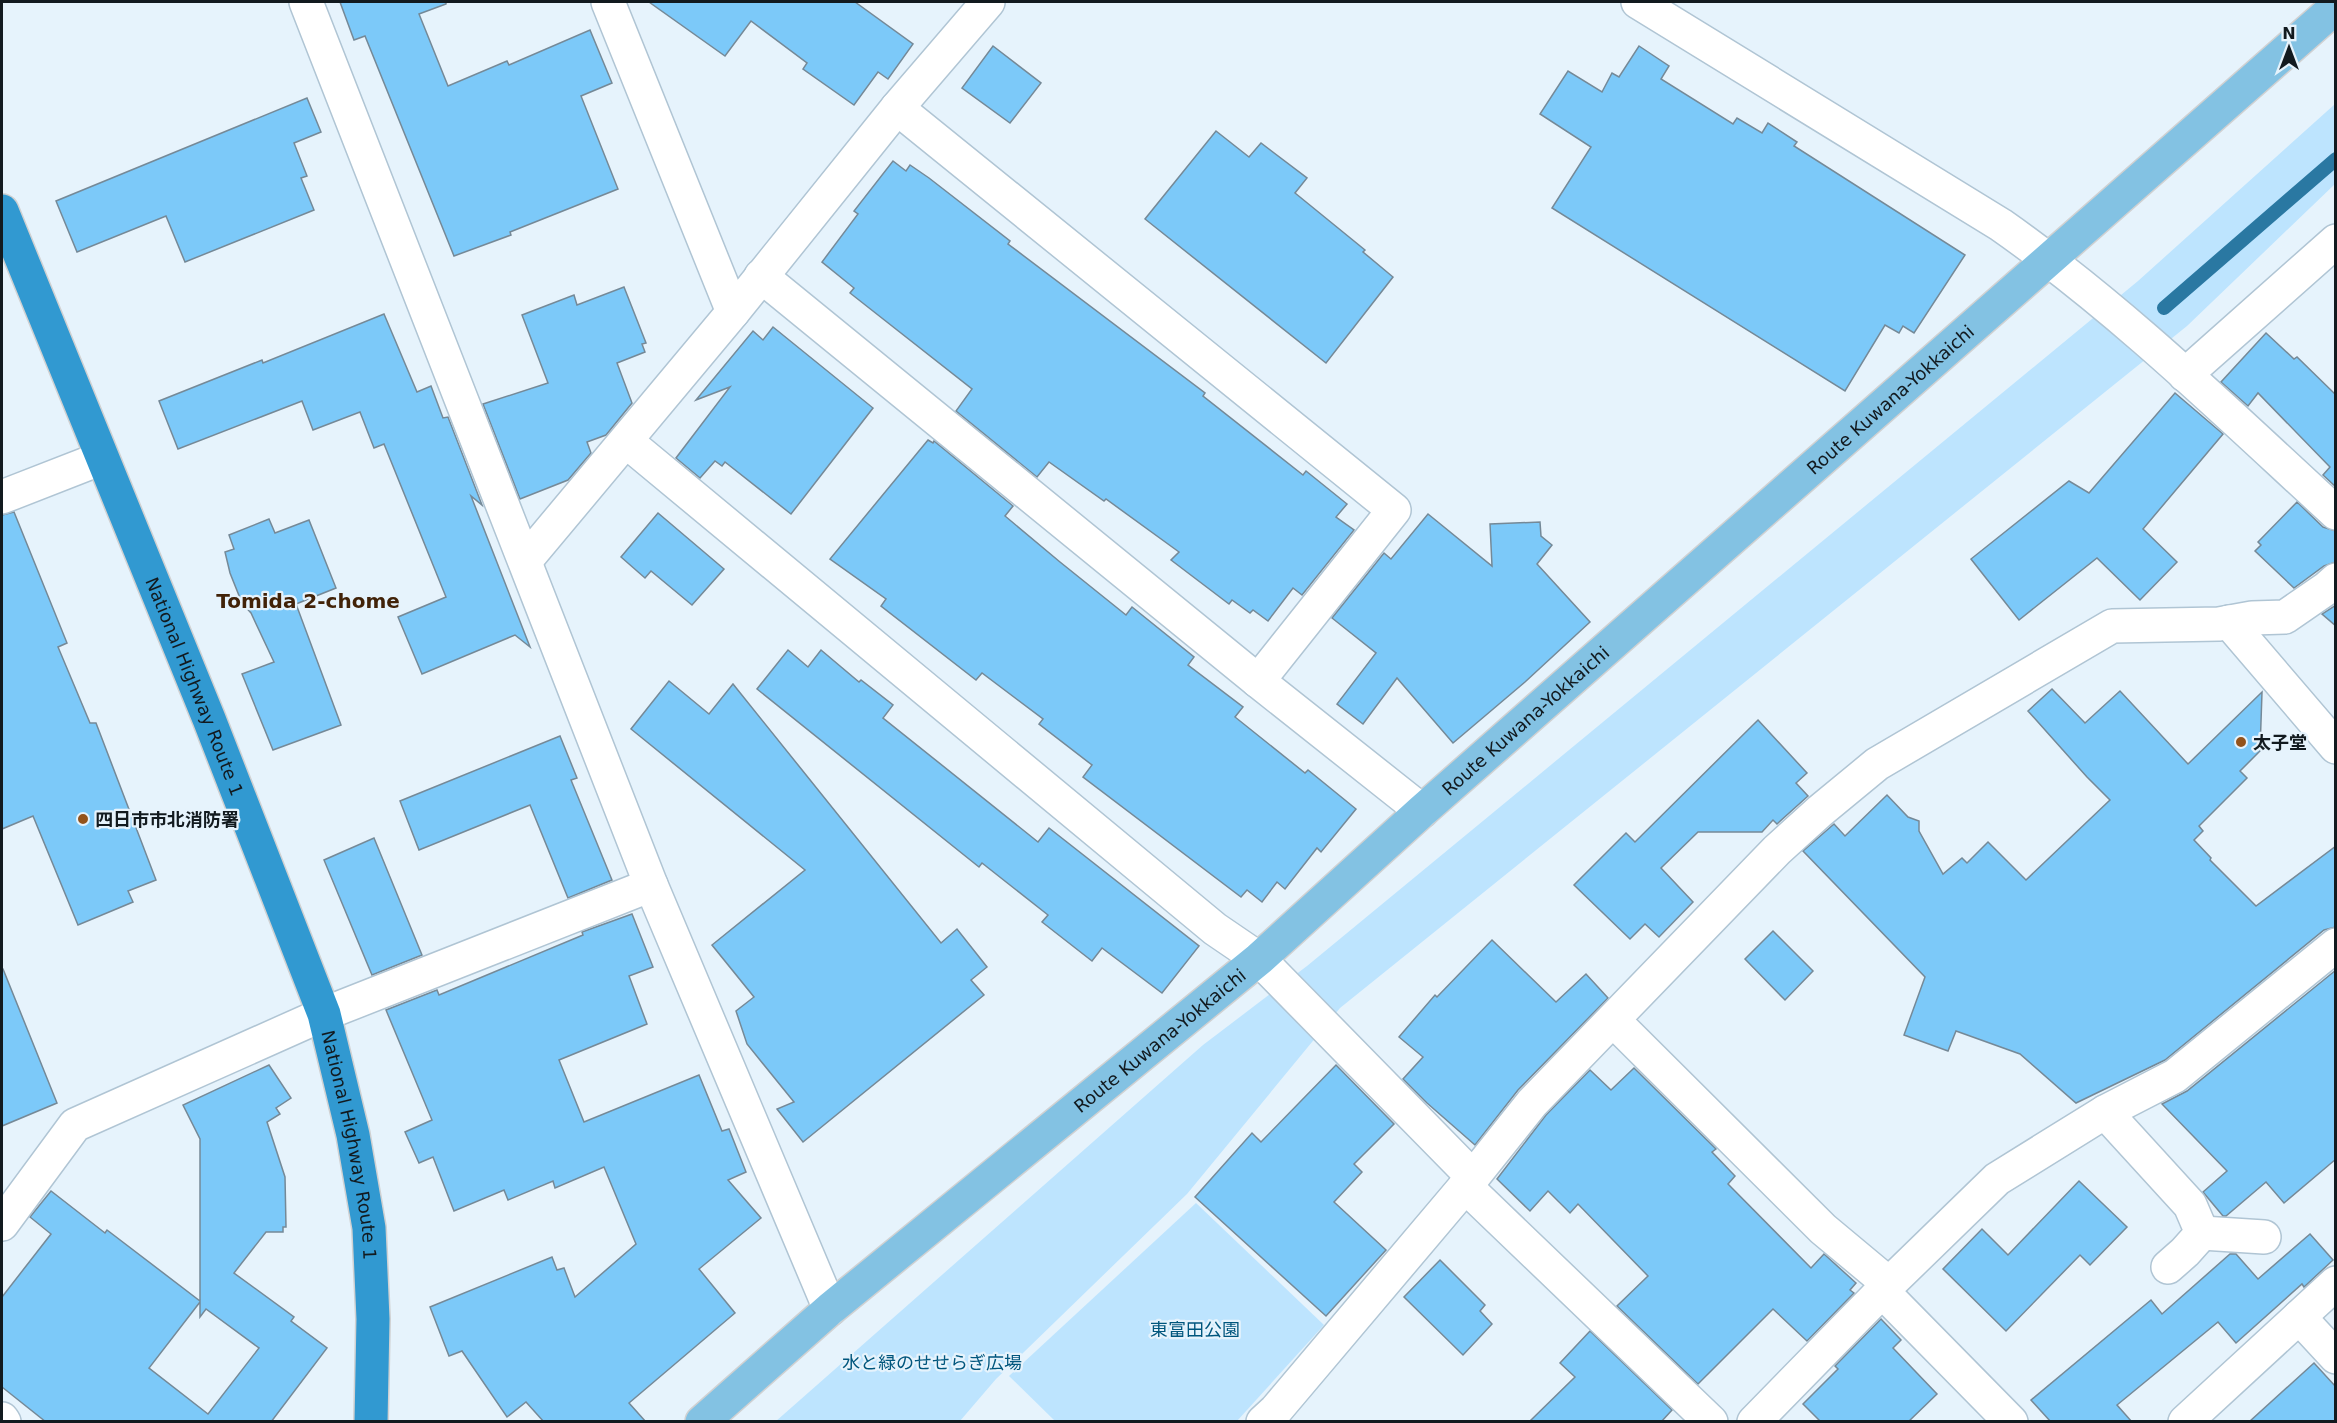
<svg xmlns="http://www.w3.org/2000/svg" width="2337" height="1423" font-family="'DejaVu Sans','Noto Sans JP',sans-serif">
  <rect width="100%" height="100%" fill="#e6f3fc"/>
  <!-- green -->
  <g fill="#bde4fe">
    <path d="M 2335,104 L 2335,184 L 2187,326 L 1340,1008 L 1187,1194 L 996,1379 L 960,1421 L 775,1422 L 1203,1045 L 1307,966 L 2138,281 Z"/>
    <path d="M 1196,1203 L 1324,1325 L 1237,1421 L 1055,1421 L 1009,1376 Z"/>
  </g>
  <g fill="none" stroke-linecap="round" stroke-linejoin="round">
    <!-- stream -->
    <path stroke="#2a78a2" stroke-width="14" d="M 2164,308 L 2336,159"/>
  </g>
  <!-- building -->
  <g fill="#7cc9f9" stroke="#758997" stroke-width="1.5" fill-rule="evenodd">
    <path d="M 340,2 L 446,2 L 446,4 L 419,14 L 448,86 L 507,61 L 509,65 L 590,30 L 612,83 L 581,96 L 618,189 L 510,232 L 511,235 L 454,256 L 365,36 L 354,40 Z"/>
    <path d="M 649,2 L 855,2 L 913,44 L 888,79 L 878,72 L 854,105 L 803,69 L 807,63 L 751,21 L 725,56 Z"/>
    <path d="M 993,46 L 1041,83 L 1010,123 L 962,88 Z"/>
    <path d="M 1639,46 L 1669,66 L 1661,79 L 1733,124 L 1737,118 L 1762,133 L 1768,123 L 1797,142 L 1794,146 L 1965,255 L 1914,333 L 1903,326 L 1899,333 L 1885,325 L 1845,391 L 1552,208 L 1591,147 L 1540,114 L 1568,71 L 1602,92 L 1612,73 L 1619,77 Z"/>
    <path d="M 307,98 L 321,132 L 294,143 L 307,176 L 301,178 L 314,210 L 185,262 L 166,216 L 77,252 L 56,201 Z"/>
    <path d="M 1216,131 L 1249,157 L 1261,143 L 1307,178 L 1295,193 L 1365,250 L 1363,252 L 1393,277 L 1326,363 L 1145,219 Z"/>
    <path d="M 893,161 L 906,171 L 910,165 L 929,178 L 1010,241 L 1008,244 L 1205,393 L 1203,396 L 1303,475 L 1306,471 L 1347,504 L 1336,517 L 1354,530 L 1302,595 L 1293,588 L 1268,621 L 1253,610 L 1250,613 L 1232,600 L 1229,604 L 1171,560 L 1179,552 L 1106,499 L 1104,501 L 1049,462 L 1037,477 L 956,411 L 972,389 L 850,293 L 854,288 L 822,262 L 858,214 L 854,211 Z"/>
    <path d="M 624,287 L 646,343 L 642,344 L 645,352 L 617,363 L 632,403 L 606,435 L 587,442 L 591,453 L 568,480 L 520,499 L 483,404 L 548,383 L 522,315 L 574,295 L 577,305 Z"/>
    <path d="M 384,314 L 417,392 L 431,386 L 443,418 L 448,417 L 482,505 L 471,496 L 530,647 L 515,635 L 422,674 L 398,617 L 446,597 L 384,444 L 374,448 L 360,412 L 313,430 L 302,401 L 178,449 L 159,401 L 262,360 L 263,363 Z"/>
    <path d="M 773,327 L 873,408 L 791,514 L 725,462 L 722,466 L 715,461 L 700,478 L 676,458 L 730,387 L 696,400 L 753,331 L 763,340 Z"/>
    <path d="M 2266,333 L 2294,359 L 2297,357 L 2336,395 L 2336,487 L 2323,475 L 2330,467 L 2258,393 L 2248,406 L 2221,382 Z"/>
    <path d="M 2175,393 L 2223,434 L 2143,529 L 2177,562 L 2140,600 L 2097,558 L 2019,620 L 1971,559 L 2069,481 L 2089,493 Z"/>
    <path d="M 928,440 L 933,443 L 934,441 L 1013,506 L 1005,516 L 1060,562 L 1126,615 L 1132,607 L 1194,657 L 1188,665 L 1243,707 L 1235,717 L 1305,773 L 1308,770 L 1356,809 L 1321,852 L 1317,848 L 1285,889 L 1277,882 L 1262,902 L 1247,890 L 1241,897 L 1083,777 L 1092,765 L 1039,724 L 1043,719 L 982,673 L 976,680 L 881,606 L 886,599 L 830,559 Z"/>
    <path d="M 2297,502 L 2323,527 L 2336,531 L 2336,562 L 2324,566 L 2294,588 L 2255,551 L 2261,545 L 2258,542 Z"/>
    <path d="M 14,512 L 67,643 L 58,647 L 90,723 L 96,723 L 156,880 L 128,891 L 133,902 L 78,925 L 33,816 L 2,829 L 2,515 Z"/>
    <path d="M 658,513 L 724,569 L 692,605 L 651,571 L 645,578 L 621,557 Z"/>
    <path d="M 1428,514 L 1492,566 L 1490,524 L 1540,522 L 1541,536 L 1552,545 L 1537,564 L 1590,622 L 1525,682 L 1453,743 L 1397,678 L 1363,724 L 1337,704 L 1376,653 L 1332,618 L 1384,553 L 1391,559 Z"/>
    <path d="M 269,519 L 275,533 L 309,520 L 336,588 L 296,604 L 341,725 L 273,750 L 242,674 L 274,662 L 251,613 L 242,603 L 230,573 L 225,552 L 234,549 L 229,535 Z"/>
    <path d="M 2336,605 L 2336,626 L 2322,614 Z"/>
    <path d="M 788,650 L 808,667 L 821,650 L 859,682 L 861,680 L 893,705 L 883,718 L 1038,842 L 1049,828 L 1199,946 L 1162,993 L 1102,948 L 1092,961 L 1042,922 L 1048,915 L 982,863 L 979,867 L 757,689 Z"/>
    <path d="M 669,681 L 709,714 L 733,684 L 941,943 L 957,929 L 987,967 L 971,980 L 984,995 L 803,1142 L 777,1109 L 794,1102 L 747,1044 L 736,1011 L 754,997 L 712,945 L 805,870 L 631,729 Z"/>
    <path d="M 2052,689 L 2085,723 L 2120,691 L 2188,764 L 2262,692 L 2260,751 L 2240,771 L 2247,778 L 2199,826 L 2203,831 L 2194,840 L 2211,858 L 2210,860 L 2256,906 L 2336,846 L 2336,927 L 2324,930 L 2165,1060 L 2076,1103 L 2020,1054 L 1956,1031 L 1948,1051 L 1904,1035 L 1925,977 L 1803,851 L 1834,824 L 1845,836 L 1887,795 L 1908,817 L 1919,821 L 1919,831 L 1943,874 L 1962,858 L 1967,863 L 1988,842 L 2026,880 L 2110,800 L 2087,777 L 2028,711 Z"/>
    <path d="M 1758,720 L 1807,773 L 1796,783 L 1808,796 L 1777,824 L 1773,820 L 1762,832 L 1698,832 L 1661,868 L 1693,902 L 1659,937 L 1645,924 L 1630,939 L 1574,885 L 1626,833 L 1635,842 Z"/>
    <path d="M 560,736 L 577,778 L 571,780 L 612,880 L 568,898 L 530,805 L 419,850 L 400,801 Z"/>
    <path d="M 374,838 L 422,955 L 372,975 L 324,860 Z"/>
    <path d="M 632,914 L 653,967 L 629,976 L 647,1024 L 559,1060 L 584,1122 L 699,1075 L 722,1131 L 729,1129 L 746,1172 L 728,1180 L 761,1218 L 699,1269 L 735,1313 L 629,1403 L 646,1422 L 544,1422 L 526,1402 L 507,1417 L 462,1351 L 449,1356 L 430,1307 L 552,1257 L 557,1270 L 564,1268 L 575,1297 L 636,1244 L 604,1167 L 555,1188 L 553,1181 L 508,1200 L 504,1190 L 454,1211 L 433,1157 L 419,1163 L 405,1132 L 432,1120 L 386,1010 L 437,990 L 439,995 L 583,935 L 582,932 Z"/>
    <path d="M 1773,931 L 1813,971 L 1785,1000 L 1745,959 Z"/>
    <path d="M 1492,940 L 1556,1002 L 1586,974 L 1608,998 L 1518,1090 L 1475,1145 L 1427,1103 L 1403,1079 L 1423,1057 L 1399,1037 L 1435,995 L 1437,997 Z"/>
    <path d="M 2,969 L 3,969 L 57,1103 L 2,1126 Z"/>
    <path d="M 2336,970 L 2336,1159 L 2284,1203 L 2266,1182 L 2226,1216 L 2223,1216 L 2203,1192 L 2227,1171 L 2162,1104 L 2187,1091 Z"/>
    <path d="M 269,1065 L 291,1098 L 276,1108 L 280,1114 L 267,1122 L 285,1177 L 286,1227 L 283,1227 L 283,1232 L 266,1232 L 234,1273 L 294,1317 L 291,1321 L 327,1348 L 271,1422 L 46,1422 L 2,1387 L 2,1297 L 51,1234 L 30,1217 L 51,1191 L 105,1233 L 107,1230 L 200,1301 L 200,1139 L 183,1105 ZM 200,1302 L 200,1317 L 206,1309 L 259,1348 L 208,1414 L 149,1368 Z"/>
    <path d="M 1336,1065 L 1394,1124 L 1354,1164 L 1362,1172 L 1334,1202 L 1386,1250 L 1326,1316 L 1195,1197 L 1252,1133 L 1261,1142 Z"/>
    <path d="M 1634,1068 L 1716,1149 L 1712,1152 L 1735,1176 L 1728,1184 L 1811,1268 L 1824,1254 L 1856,1283 L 1850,1290 L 1854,1293 L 1807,1341 L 1773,1309 L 1698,1384 L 1617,1306 L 1648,1276 L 1578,1204 L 1570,1213 L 1548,1191 L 1530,1211 L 1497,1179 L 1546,1115 L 1590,1070 L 1611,1090 Z"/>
    <path d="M 2079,1181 L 2127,1227 L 2090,1265 L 2080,1255 L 2006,1331 L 1943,1269 L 1982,1229 L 2008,1255 Z"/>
    <path d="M 2310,1234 L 2333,1260 L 2304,1287 L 2302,1284 L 2236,1343 L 2218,1322 L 2117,1405 L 2132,1422 L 2051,1422 L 2031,1400 L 2151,1300 L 2162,1314 L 2230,1254 L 2236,1254 L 2258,1279 Z"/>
    <path d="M 1440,1260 L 1485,1305 L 1480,1311 L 1492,1324 L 1463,1355 L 1404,1297 Z"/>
    <path d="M 1881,1319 L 1901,1340 L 1893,1348 L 1937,1394 L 1908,1422 L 1821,1422 L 1803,1404 L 1838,1369 L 1835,1366 Z"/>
    <path d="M 1590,1331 L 1672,1410 L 1661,1422 L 1529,1422 L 1575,1377 L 1560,1363 Z"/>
    <path d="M 2314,1363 L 2336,1387 L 2336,1422 L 2249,1422 Z"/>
  </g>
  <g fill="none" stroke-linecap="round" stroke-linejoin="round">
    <defs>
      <g id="minor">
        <path d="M 306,2 L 651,885 L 830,1309"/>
        <path d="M 608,2 L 733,312"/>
        <path d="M 1638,2 L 2001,225 C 2122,310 2227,413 2336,513"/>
        <path d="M 897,108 L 1394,510 L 1258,681"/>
        <path d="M 761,276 L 1258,681 L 1422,811"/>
        <path d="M 2185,375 L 2336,241"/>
        <path d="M 626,441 L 1215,929 L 1259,959 L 1473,1177"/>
        <path d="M 2,497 L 102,458"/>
        <path d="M 525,561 L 733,312 L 897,108 L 988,2"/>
        <path d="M 2229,622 L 2336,747"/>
        <path d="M 1613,1020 L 1823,1229 L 1889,1284"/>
        <path d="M 2105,1112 L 2190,1205 L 2202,1233 L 2185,1252 L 2168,1267"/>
        <path d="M 1465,1186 L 1711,1422"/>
        <path d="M 2,1224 L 75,1125 L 324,1014 L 651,885"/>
        <path d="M 2202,1233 L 2264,1237"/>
        <path d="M 1882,1291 L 2011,1422"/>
        <path d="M 2299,1317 L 2336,1357"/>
        <path d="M 2,1419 L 4,1422"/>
        <path d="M 1263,1422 L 1276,1410 L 1473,1177 L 1532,1103 L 1777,850 L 1820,811 L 1877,764 L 2112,626 L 2219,624 L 2252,618 L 2285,617 L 2327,588 L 2336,580"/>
        <path d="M 1754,1422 L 1889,1284 L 1997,1179 L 2105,1112 L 2175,1076 L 2336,945"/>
        <path d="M 2185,1422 L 2336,1283"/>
      </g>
      <g id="major">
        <path id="s1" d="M 702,1422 L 830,1309 L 1259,959 L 1422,811 L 2336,7"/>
      </g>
      <g id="highway">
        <path id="s2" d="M 2,211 L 209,719 L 324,1014 L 353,1135 L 369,1228 L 373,1319 L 371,1422"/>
      </g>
    </defs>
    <!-- minor casing -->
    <use href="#minor" stroke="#b0c5d4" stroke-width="36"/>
    <!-- major casing -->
    <use href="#major" stroke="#d0d1d2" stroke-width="36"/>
    <!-- highway casing -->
    <use href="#highway" stroke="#d0d1d2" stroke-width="36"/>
    <!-- minor -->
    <use href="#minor" stroke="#fff" stroke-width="33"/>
    <!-- major -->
    <use href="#major" stroke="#83c2e3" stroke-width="33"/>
    <!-- highway -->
    <use href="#highway" stroke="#3199d1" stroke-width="33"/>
  </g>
  <!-- markers -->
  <g fill="#93531c" stroke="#e6f3fc" stroke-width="2">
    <circle cx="2241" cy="742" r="6"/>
    <circle cx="83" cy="819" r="6"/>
  </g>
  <g text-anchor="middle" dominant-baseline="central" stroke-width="4.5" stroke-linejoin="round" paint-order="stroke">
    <!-- street labels -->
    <g font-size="18" fill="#121a1f" stroke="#e6f3fc">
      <text stroke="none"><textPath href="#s1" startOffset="1568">Route Kuwana-Yokkaichi</textPath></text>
      <text stroke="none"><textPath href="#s2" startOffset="513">National Highway Route 1</textPath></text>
      <text stroke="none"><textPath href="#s1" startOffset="1082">Route Kuwana-Yokkaichi</textPath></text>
      <text stroke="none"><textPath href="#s1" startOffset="596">Route Kuwana-Yokkaichi</textPath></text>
      <text stroke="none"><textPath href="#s2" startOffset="999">National Highway Route 1</textPath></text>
    </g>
    <!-- poi labels -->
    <g font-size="18" font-weight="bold" fill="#121a1f" stroke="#e6f3fc" text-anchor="start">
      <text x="2253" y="742">太子堂</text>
      <text x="95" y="819">四日市市北消防署</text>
    </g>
    <!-- park labels -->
    <g font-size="18" fill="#00567d" stroke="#e6f3fc">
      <text x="1195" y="1329">東富田公園</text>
      <text x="932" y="1362">水と緑のせせらぎ広場</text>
    </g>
    <!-- neighbourhood labels -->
    <g font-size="20" font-weight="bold" fill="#412208" stroke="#e6f3fc">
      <text x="308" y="601">Tomida 2-chome</text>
    </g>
  </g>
  <!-- border -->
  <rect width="2337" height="1423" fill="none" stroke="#121a1f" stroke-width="6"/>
  <!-- north arrow -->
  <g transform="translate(2289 48)" stroke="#e6f3fc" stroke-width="4.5" paint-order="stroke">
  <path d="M0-4.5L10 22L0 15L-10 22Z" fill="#121a1f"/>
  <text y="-9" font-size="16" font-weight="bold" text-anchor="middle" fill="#121a1f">N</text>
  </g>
</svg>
